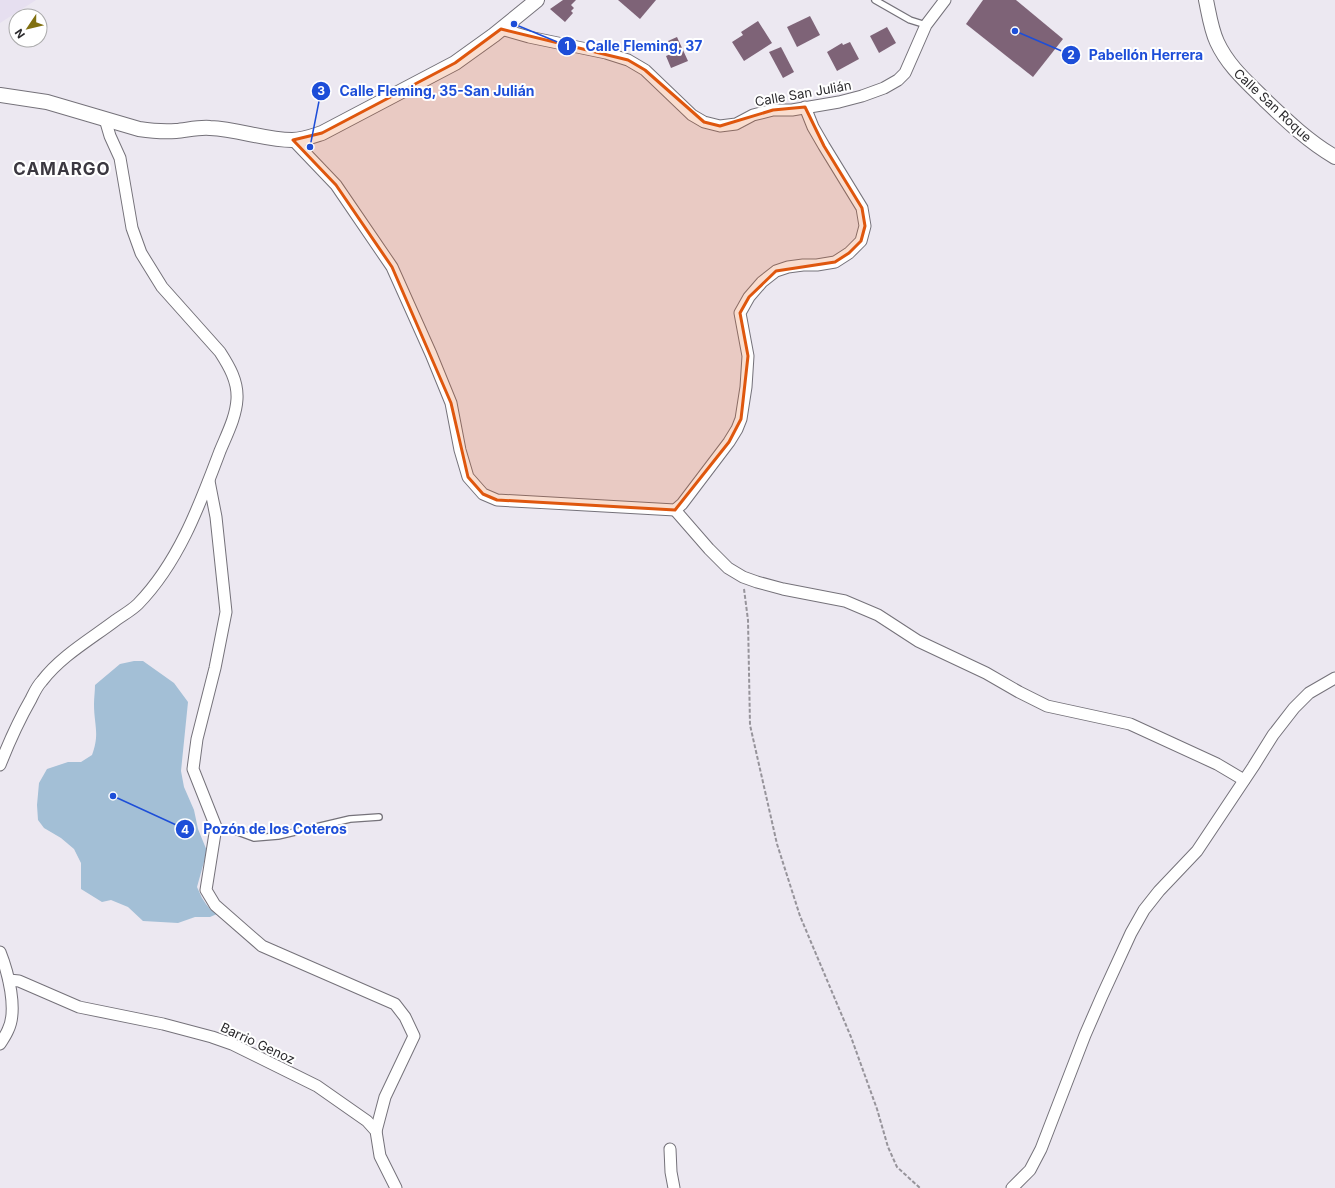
<svg xmlns="http://www.w3.org/2000/svg" width="1335" height="1188" font-family="Inter,sans-serif">
  <rect width="100%" height="100%" fill="#ece8f1"/>
  <!-- built -->
  <path fill="#e6dff0" d="M 0,0 L 36,0 L 0,23 Z"/>
  <!-- water -->
  <path fill="#a3bfd6" d="M 134,661 L 143,661 L 174,683 L 188,702 L 181,771 L 184,787 L 194,810 L 198,829 L 207,851 L 197,887 L 202,898 L 206,904 L 210,909 L 217,914 L 210,917 L 195,917 L 178,923 L 143,921 L 128,907 L 111,900 L 102,902 L 81,889 L 81,863 L 74,849 L 61,838 L 44,828 L 38,820 L 37,805 L 39,783 L 47,769 L 68,762 L 81,762 L 92,755 C 100,734 94,725 94,704 C 94,698 95,691 95,685 L 120,664 Z"/>
  <!-- building -->
  <g fill="#7e6377">
    <path d="M 563,0 L 576,0 L 571,5 L 574,8 L 571,11 L 573,13 L 565,22 L 550,9 Z"/>
    <path d="M 618,0 L 656,0 L 640,19 Z"/>
    <path d="M 983,0 L 1016,0 L 1063,39 L 1033,77 L 966,24 Z"/>
    <path d="M 810,16 L 820,35 L 797,47 L 787,27 Z"/>
    <path d="M 758,21 L 772,43 L 744,61 L 732,42 L 743,35 L 741,32 Z"/>
    <path d="M 887,27 L 896,43 L 879,53 L 870,36 Z"/>
    <path d="M 677,37 L 688,61 L 671,68 L 666,56 L 673,53 L 668,41 Z"/>
    <path d="M 850,42 L 859,59 L 837,71 L 827,52 L 842,43 L 843,45 Z"/>
    <path d="M 781,47 L 794,72 L 783,78 L 769,52 Z"/>
  </g>
  <g fill="none" stroke-linecap="round" stroke-linejoin="round">
    <defs>
      <g id="service">
        <path d="M 875,0 L 910,20 L 926,25"/>
        <path d="M 216,827 L 235,831 L 254,838 L 278,836 L 350,819 L 379,817"/>
      </g>
      <g id="minor">
        <path d="M 501,29 L 529,37 L 606,53 L 628,60 L 645,70 L 692,115 L 704,122 L 720,126 L 736,124 L 753,115 L 773,110 L 792,110 L 839,102 L 862,96 L 884,88 L 898,80 L 905,73 L 926,25 L 945,0"/>
        <path d="M 293,140 L 336,185 L 392,267 L 431,354 L 451,403 L 460,450 L 468,477 L 483,494 L 497,500 L 675,510 L 682,504 L 729,442 L 737,429 L 741,419 L 746,387 L 748,356 L 740,313 L 749,297 L 762,282 L 776,271 L 788,267 L 803,265 L 817,265 L 835,262 L 849,253 L 861,241 L 865,226 L 862,208 L 824,146 L 813,127 L 805,107"/>
        <path d="M 209,481 L 216,517 L 226,612 L 215,668 L 197,739 L 193,769 L 216,827 L 206,890 L 215,905 L 262,946 L 395,1004 L 405,1017 L 414,1036 L 385,1097 L 376,1131"/>
        <path d="M 675,510 L 709,549 L 728,568 L 743,577 L 757,582 L 783,589 L 845,601 L 878,615 L 918,641 L 986,673 L 1019,692 L 1047,706 L 1130,724 L 1217,764 L 1244,780"/>
        <path d="M 0,765 C 9,742 19,720 31,699 C 34,693 37,686 42,681 C 61,656 91,639 116,620 C 123,615 132,610 138,604 C 179,562 200,504 220,451 C 227,434 236,417 237,399 C 238,381 229,366 220,352 L 162,287 L 141,253 L 132,228 L 120,158 L 110,136 L 105,119"/>
        <path d="M 0,952 C 8,972 18,1010 8,1030 C 6,1035 3,1039 0,1044"/>
        <path d="M 9,980 L 19,981 L 79,1007 L 163,1024 L 212,1037 L 232,1044 L 317,1086 L 367,1121 L 376,1131 L 380,1156 L 396,1188"/>
        <path d="M 670,1149 L 671,1172 L 674,1188"/>
        <path d="M 1012,1188 L 1030,1170 L 1041,1149 L 1085,1035 L 1102,996 L 1131,933 L 1144,910 L 1159,891 L 1197,851 L 1253,767 L 1273,735 L 1294,708 L 1309,693 L 1335,678"/>
      </g>
      <g id="tertiary">
        <path d="M 1206,0 C 1209,14 1211,29 1217,42 C 1228,66 1247,82 1266,101 C 1287,121 1309,142 1335,157"/>
        <path d="M 0,95 L 47,102 L 139,129 C 152,131 163,132 176,131 C 187,130 199,127 210,128 C 238,129 265,140 292,140 C 303,140 313,136 322,133 L 455,63 L 494,35 L 537,0"/>
      </g>
    </defs>
    <!-- service casing -->
    <use href="#service" stroke="#75727a" stroke-width="8"/>
    <!-- minor casing -->
    <use href="#minor" stroke="#75727a" stroke-width="13"/>
    <!-- tertiary casing -->
    <use href="#tertiary" stroke="#75727a" stroke-width="16"/>
    <!-- path -->
    <path stroke="#97949b" stroke-width="2" stroke-dasharray="4 2" stroke-linecap="butt" d="M 744,589 L 748,620 L 750,725 L 777,844 L 800,916 L 851,1037 L 877,1109 L 888,1147 L 897,1167 L 920,1188"/>
    <!-- service -->
    <use href="#service" stroke="#fff" stroke-width="5.5"/>
    <!-- minor -->
    <use href="#minor" stroke="#fff" stroke-width="11"/>
    <!-- tertiary -->
    <use href="#tertiary" stroke="#fff" stroke-width="14"/>
  </g>
  <!-- marked area -->
  <path fill="#df570e" fill-opacity="0.2" stroke="#df570e" stroke-width="3" stroke-linejoin="round" d="M 501,29 L 628,60 L 645,70 L 704,122 L 720,126 L 773,110 L 805,107 L 824,146 L 862,208 L 865,226 L 861,241 L 849,253 L 835,262 L 776,271 L 749,297 L 740,313 L 748,356 L 741,419 L 729,442 L 675,510 L 497,500 L 483,494 L 468,477 L 451,403 L 392,267 L 336,185 L 293,140 L 322,133 L 455,63 Z"/>
  <g text-anchor="middle" dominant-baseline="central" stroke-width="4" stroke-linejoin="round" paint-order="stroke">
    <!-- street labels -->
    <g font-size="13" fill="#2b2a2d" stroke="#fff">
      <text transform="translate(803 93) rotate(-10)">Calle San Julián</text>
      <text transform="translate(1273 105) rotate(43)">Calle San Roque</text>
      <text transform="translate(258 1043) rotate(25)">Barrio Genoz</text>
    </g>
    <!-- district labels -->
    <g font-size="17" font-weight="bold" letter-spacing="1" fill="#3b3840" stroke="#fff">
      <text x="62" y="169">CAMARGO</text>
    </g>
  </g>
  <!-- callouts -->
  <path fill="none" stroke="#1d4ed8" stroke-width="1.5" d="M514 24L567 46M1015 31L1071 55M310 147L321 91M113 796L185 829"/>
  <g fill="#1d4ed8" stroke="#fff" stroke-width="1.5">
    <circle cx="514" cy="24" r="4"/>
    <circle cx="1015" cy="31" r="4"/>
    <circle cx="310" cy="147" r="4"/>
    <circle cx="113" cy="796" r="4"/>
    <circle cx="567" cy="46" r="10"/>
    <circle cx="1071" cy="55" r="10"/>
    <circle cx="321" cy="91" r="10"/>
    <circle cx="185" cy="829" r="10"/>
  </g>
  <g font-size="12" text-anchor="middle" font-weight="bold" fill="#fff">
    <text x="567" y="50">1</text>
    <text x="1071" y="59">2</text>
    <text x="321" y="95">3</text>
    <text x="185" y="834">4</text>
  </g>
  <g font-size="14" text-anchor="middle" font-weight="bold" fill="#1d4ed8" stroke="#fff" stroke-width="4" stroke-linejoin="round" paint-order="stroke">
    <text x="644" y="51">Calle Fleming, 37</text>
    <text x="1146" y="60">Pabellón Herrera</text>
    <text x="437" y="96">Calle Fleming, 35-San Julián</text>
    <text x="275" y="834">Pozón de los Coteros</text>
  </g>
  <!-- north arrow -->
  <g transform="translate(28 28) rotate(235)"><circle r="19" fill="#ffffff" stroke="#aaaaab"/>
  <path d="M0-3L7 15L0 10L-7 15Z" fill="#817010"/>
  <text y="-6" font-size="11" font-weight="bold" text-anchor="middle" fill="#2b2a2d">N</text>
  </g>
</svg>
